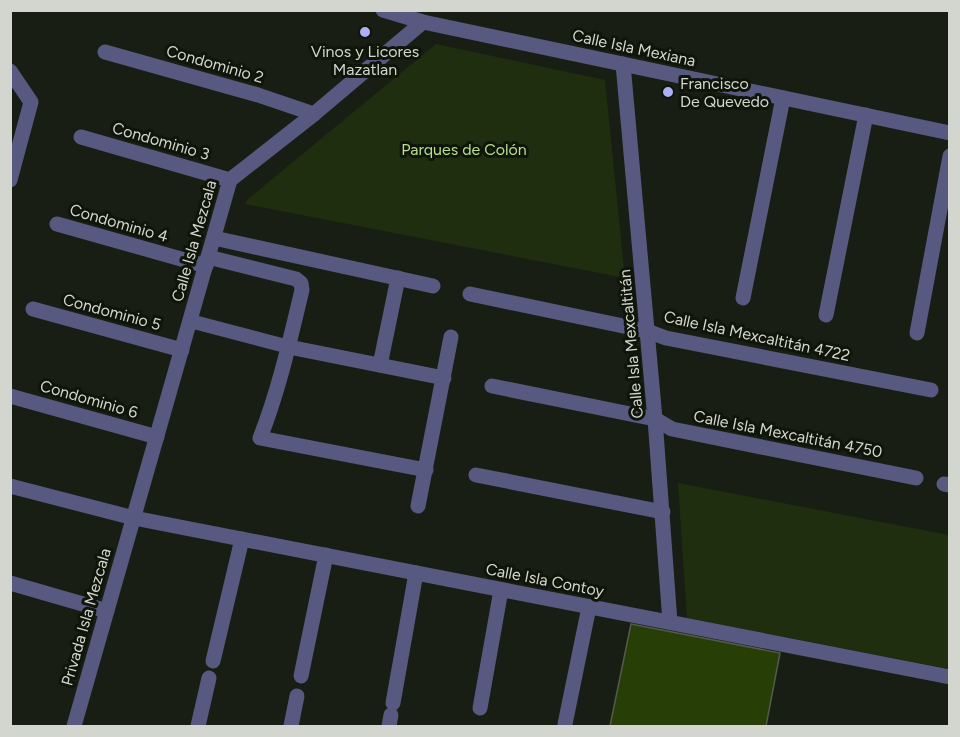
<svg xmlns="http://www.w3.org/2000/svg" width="960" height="737" font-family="Figtree,sans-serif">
  <rect width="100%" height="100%" fill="#181e13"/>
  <!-- green -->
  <g fill="#1f2e0e">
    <path d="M 436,44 L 605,80 L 625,278 L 245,204 L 248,199 Z"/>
    <path d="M 678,483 L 949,535 L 949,669 L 687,618 Z"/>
  </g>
  <!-- building -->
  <path fill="#273e06" stroke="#545a4e" stroke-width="1.5" d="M 631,624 L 780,653 L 766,726 L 610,726 Z"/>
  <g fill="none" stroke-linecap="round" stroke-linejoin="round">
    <!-- pedestrian -->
    <path stroke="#585981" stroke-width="14" d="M 190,321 L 289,347"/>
    <!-- minor -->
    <g stroke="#585981" stroke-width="15">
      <path d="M 383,10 L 423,22 L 950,133"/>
      <path d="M 105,52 L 258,95 L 314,114"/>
      <path d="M 623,64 L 655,419 L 670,622"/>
      <path d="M 10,71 L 31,102 L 10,180"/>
      <path d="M 81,137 L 230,180"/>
      <path d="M 57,224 L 206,266"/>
      <path d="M 214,238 L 433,286"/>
      <path d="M 208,257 L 296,279 L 301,283 L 302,290 C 290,340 279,390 260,438 L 426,470"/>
      <path d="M 470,294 L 647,331 L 666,338 L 931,390"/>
      <path d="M 743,298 L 783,98"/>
      <path d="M 33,309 L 182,350"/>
      <path d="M 826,315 L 866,115"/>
      <path d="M 917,333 L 950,156"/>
      <path d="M 289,347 L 444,378"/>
      <path d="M 380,365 L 398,278"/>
      <path d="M 492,386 L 655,419 L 672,429 L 916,478"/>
      <path d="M 10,396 L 157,437"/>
      <path d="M 476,475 L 663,512"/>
      <path d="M 944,484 L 950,485"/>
      <path d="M 10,486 L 134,518 L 950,677"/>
      <path d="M 418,506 L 451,337"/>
      <path d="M 10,583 L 107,611"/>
      <path d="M 213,661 L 242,539"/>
      <path d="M 301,676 L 326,555"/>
      <path d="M 393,703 L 416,573"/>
      <path d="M 480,708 L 501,590"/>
      <path d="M 565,724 L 589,607"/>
      <path d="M 74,726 L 230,180 L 314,114 L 423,22"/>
      <path d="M 198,726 L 209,678"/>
      <path d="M 291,726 L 297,696"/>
      <path d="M 389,726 L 391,715"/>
    </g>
  </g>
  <!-- markers -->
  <g fill="#aeaefb" stroke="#10150a" stroke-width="2">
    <circle cx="365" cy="32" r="6"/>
    <circle cx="668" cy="92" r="6"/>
  </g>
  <g text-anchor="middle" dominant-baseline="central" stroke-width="6" stroke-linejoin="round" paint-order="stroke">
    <!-- street labels -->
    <g font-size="16" fill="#d2d6cf" stroke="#10150a">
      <text transform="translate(634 48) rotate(12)">Calle Isla Mexiana</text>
      <text transform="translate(215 64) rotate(16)">Condominio 2</text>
      <text transform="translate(161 141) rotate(16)">Condominio 3</text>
      <text transform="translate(119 223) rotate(16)">Condominio 4</text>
      <text transform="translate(194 241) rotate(-74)">Calle Isla Mezcala</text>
      <text transform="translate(112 312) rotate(15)">Condominio 5</text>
      <text transform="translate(757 336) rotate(12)">Calle Isla Mexcaltitán 4722</text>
      <text transform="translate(631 344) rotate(-95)">Calle Isla Mexcaltitán</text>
      <text transform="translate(89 399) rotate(16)">Condominio 6</text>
      <text transform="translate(788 434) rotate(11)">Calle Isla Mexcaltitán 4750</text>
      <text transform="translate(545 580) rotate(11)">Calle Isla Contoy</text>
      <text transform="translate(86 617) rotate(-74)">Privada Isla Mezcala</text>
    </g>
    <!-- poi labels -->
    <g font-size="16" fill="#d2d6cf" stroke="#10150a">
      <text x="365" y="51">Vinos y Licores<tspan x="365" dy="18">Mazatlan</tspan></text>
      <text x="680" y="83" text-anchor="start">Francisco<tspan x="680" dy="18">De Quevedo</tspan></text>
    </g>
    <!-- park labels -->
    <g font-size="16" fill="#b7df8e" stroke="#10150a">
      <text x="464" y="149">Parques de Colón</text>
    </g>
  </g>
  <!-- border -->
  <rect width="960" height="737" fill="none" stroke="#d2d6cf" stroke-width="24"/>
</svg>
